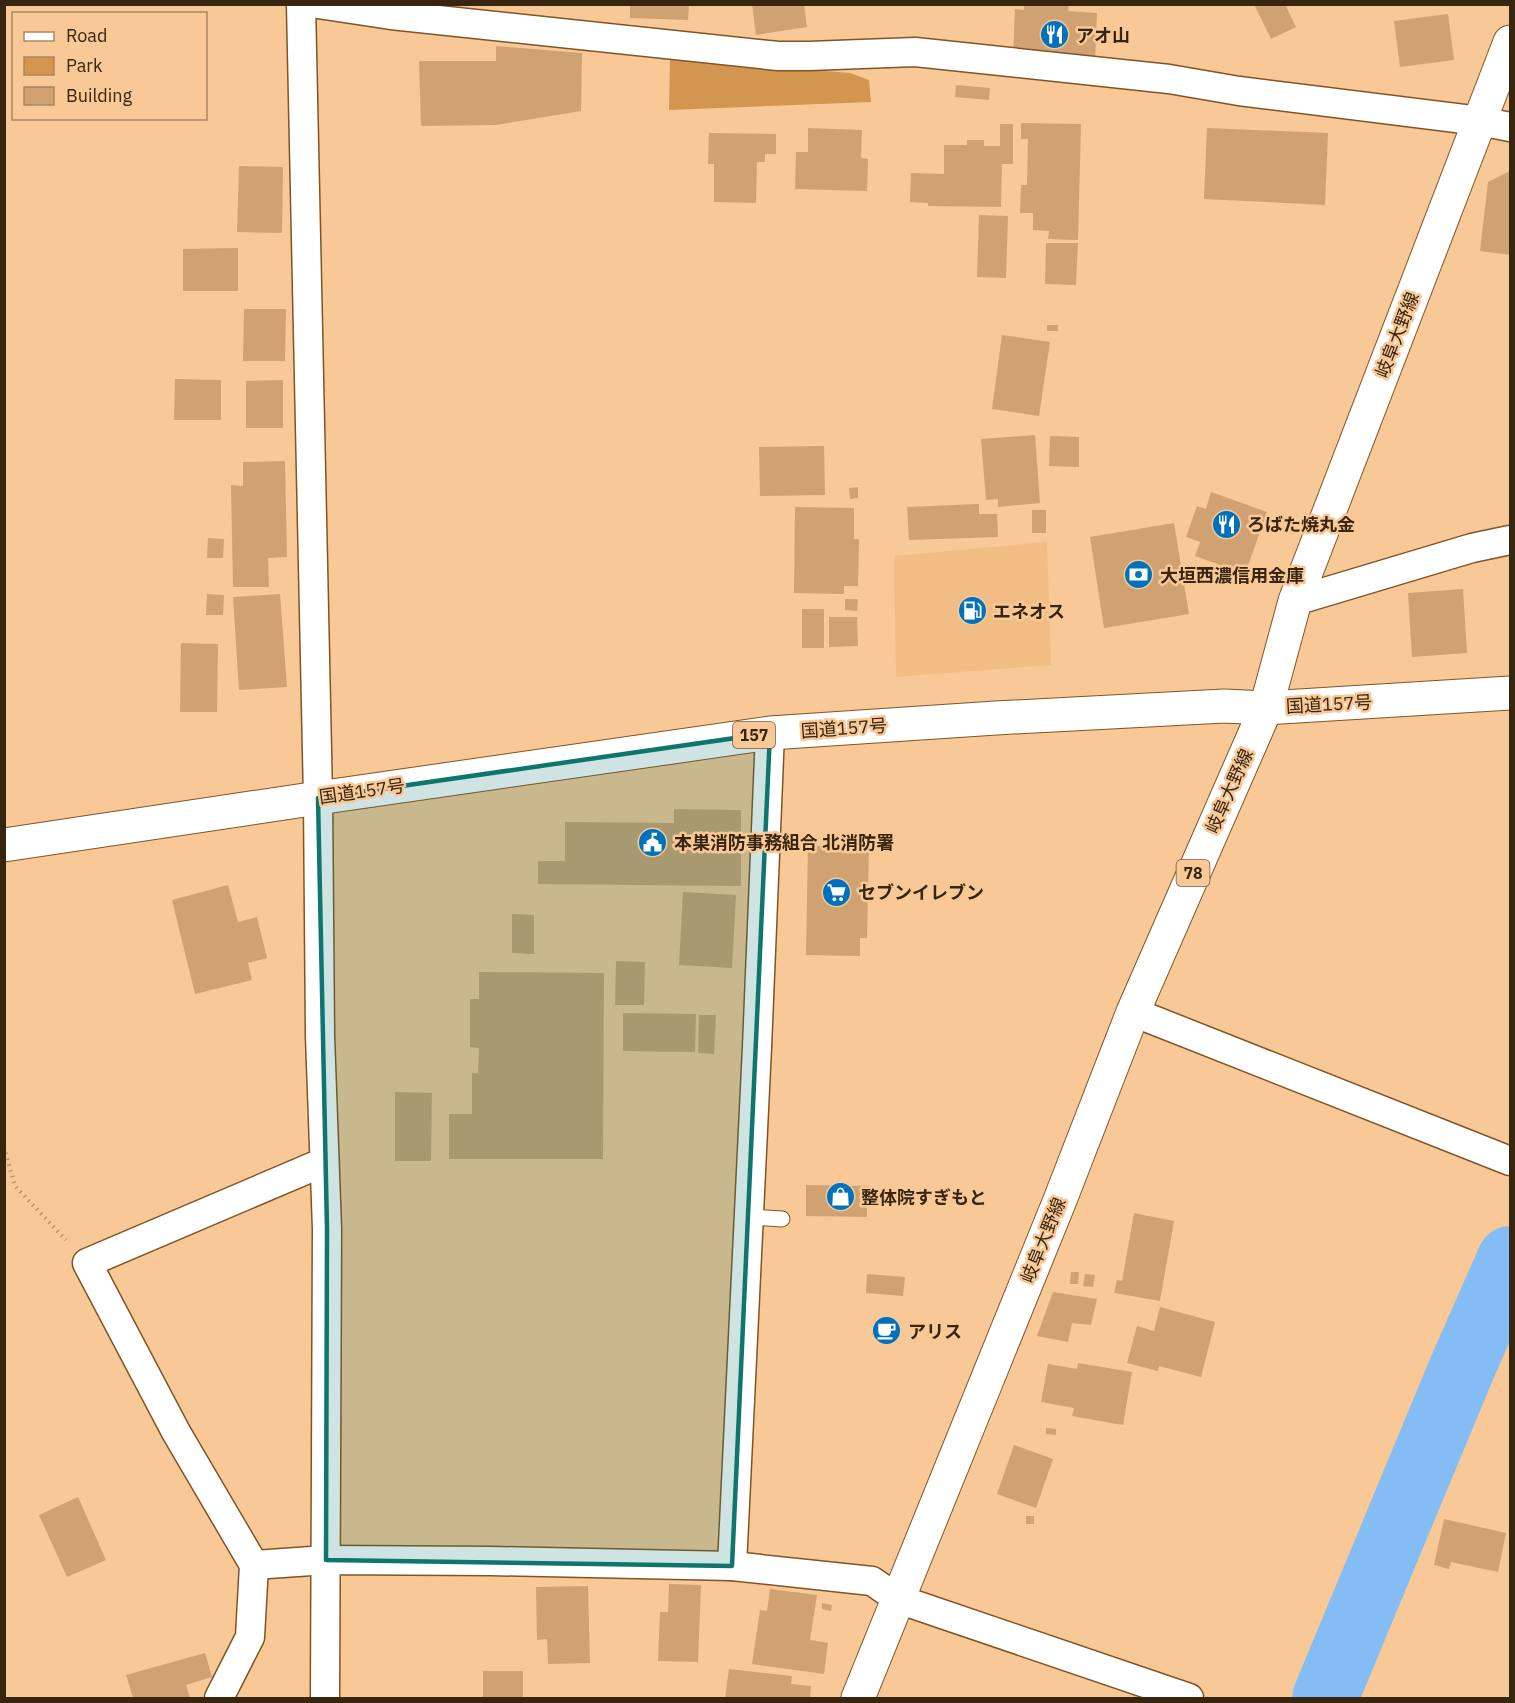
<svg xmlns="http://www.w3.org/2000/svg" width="1515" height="1703" font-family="'IBM Plex Sans','Noto Sans JP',sans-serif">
  <rect width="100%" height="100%" fill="#f8c896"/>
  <!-- built -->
  <path fill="#f2bd85" d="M 1047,542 L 1051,665 L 896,677 L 894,556 Z"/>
  <!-- green -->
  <path fill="#d39651" d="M 670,58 L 850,73 L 869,80 L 871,102 L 669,110 Z"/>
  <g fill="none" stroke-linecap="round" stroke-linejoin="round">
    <!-- river -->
    <path stroke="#83bdf4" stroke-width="66" d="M 1325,1698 L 1462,1368 L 1510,1259"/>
  </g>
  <!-- building -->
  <g fill="#d0a271">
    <path d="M 630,4 L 689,4 L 688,20 L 630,18 Z"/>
    <path d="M 752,4 L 804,4 L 807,27 L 756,35 Z"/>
    <path d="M 1024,4 L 1069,4 L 1068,11 L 1097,13 L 1095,62 L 1013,58 L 1015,9 L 1024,10 Z"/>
    <path d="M 1254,4 L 1285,4 L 1296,27 L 1271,39 Z"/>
    <path d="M 1448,14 L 1454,60 L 1400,67 L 1394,21 Z"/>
    <path d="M 496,46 L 582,53 L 581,111 L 496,125 L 421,126 L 419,61 L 496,61 Z"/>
    <path d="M 956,85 L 990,88 L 989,100 L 955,97 Z"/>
    <path d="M 1021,123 L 1081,124 L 1078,240 L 1048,239 L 1049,231 L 1033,230 L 1033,213 L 1020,213 L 1021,185 L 1027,185 L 1028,139 L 1021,139 Z"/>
    <path d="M 1000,124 L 1013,124 L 1013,164 L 1002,164 L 1001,207 L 928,206 L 928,203 L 910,202 L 911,173 L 944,174 L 944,145 L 967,145 L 967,140 L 984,140 L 984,146 L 1000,146 Z"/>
    <path d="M 808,128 L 862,130 L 861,158 L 868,159 L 867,191 L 795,189 L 796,152 L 808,152 Z"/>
    <path d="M 1207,128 L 1328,133 L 1325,205 L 1204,199 Z"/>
    <path d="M 709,133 L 776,134 L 776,154 L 765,154 L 765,162 L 757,162 L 756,203 L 714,202 L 714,164 L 708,164 Z"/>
    <path d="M 239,166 L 283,167 L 282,233 L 237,232 Z"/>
    <path d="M 1510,171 L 1510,255 L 1480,251 L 1488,182 Z"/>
    <path d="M 979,215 L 1008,216 L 1006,278 L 977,277 Z"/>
    <path d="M 1046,243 L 1078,243 L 1076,285 L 1045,284 Z"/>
    <path d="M 238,248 L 238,291 L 183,291 L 183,249 Z"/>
    <path d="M 244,309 L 286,309 L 285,361 L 243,361 Z"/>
    <rect x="1047" y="325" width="11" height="6"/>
    <path d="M 1002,335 L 1050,342 L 1039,416 L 992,409 Z"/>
    <path d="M 175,379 L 221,380 L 221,420 L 174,420 Z"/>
    <path d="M 283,380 L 283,428 L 246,428 L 246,381 Z"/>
    <path d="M 1035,435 L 1040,503 L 998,507 L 998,499 L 986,500 L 981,439 Z"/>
    <path d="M 1050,436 L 1079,437 L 1079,467 L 1049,466 Z"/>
    <path d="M 824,446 L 825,495 L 760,496 L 759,447 Z"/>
    <path d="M 285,461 L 287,557 L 268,558 L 269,587 L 233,587 L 231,485 L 243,486 L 243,462 Z"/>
    <path d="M 858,487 L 858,498 L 850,499 L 849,488 Z"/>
    <path d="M 1211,492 L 1267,512 L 1245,574 L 1195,556 L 1200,542 L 1186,537 L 1197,506 L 1206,509 Z"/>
    <path d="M 979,504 L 979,514 L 997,514 L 998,537 L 909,540 L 907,507 Z"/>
    <path d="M 795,507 L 854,508 L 854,539 L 859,539 L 858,586 L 844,586 L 844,594 L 794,593 Z"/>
    <rect x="1032" y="510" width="14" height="23"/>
    <path d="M 1174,523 L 1189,614 L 1104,628 L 1090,537 Z"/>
    <path d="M 208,538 L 224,539 L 223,558 L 207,558 Z"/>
    <path d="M 1463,589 L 1467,653 L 1412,657 L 1408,593 Z"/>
    <path d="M 207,594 L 224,595 L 223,615 L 206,615 Z"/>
    <path d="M 280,594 L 287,687 L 239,690 L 233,597 Z"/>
    <path d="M 845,599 L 858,599 L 857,611 L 845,610 Z"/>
    <rect x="802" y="609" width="22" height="39"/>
    <path d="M 829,617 L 857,617 L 858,646 L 829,647 Z"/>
    <path d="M 181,643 L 218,644 L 217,712 L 180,712 Z"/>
    <path d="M 674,809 L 741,810 L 741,886 L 538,884 L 538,861 L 565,861 L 565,822 L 674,823 Z"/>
    <path d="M 808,846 L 869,847 L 867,938 L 860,938 L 860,956 L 806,955 Z"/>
    <path d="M 228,885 L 238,922 L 257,917 L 267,958 L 248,963 L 252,980 L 195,994 L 172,900 Z"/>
    <path d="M 683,892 L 736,895 L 732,968 L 679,965 Z"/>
    <path d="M 512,914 L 534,915 L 534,954 L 512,953 Z"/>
    <path d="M 616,961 L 645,962 L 644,1005 L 615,1005 Z"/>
    <path d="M 479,972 L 604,973 L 603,1159 L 449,1159 L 449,1114 L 472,1114 L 472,1073 L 478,1073 L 479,1048 L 470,1047 L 470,999 L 479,999 Z"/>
    <path d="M 623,1013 L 696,1014 L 695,1052 L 623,1051 Z"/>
    <path d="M 699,1015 L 716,1015 L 714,1054 L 698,1053 Z"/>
    <path d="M 395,1092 L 432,1093 L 431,1161 L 395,1161 Z"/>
    <path d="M 806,1185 L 869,1186 L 869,1191 L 875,1191 L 875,1202 L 867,1202 L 867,1217 L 806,1216 Z"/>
    <path d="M 1134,1213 L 1174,1221 L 1160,1301 L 1114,1293 L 1117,1280 L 1122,1281 Z"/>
    <path d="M 1071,1272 L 1079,1272 L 1078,1284 L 1070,1284 Z"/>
    <path d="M 867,1274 L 905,1277 L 903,1296 L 866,1293 Z"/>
    <path d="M 1085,1274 L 1095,1275 L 1093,1287 L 1083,1286 Z"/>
    <path d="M 1053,1292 L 1097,1299 L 1091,1325 L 1072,1323 L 1068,1342 L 1037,1336 Z"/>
    <path d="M 1160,1307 L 1215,1322 L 1201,1377 L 1159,1366 L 1158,1371 L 1127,1363 L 1137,1326 L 1154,1331 Z"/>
    <path d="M 1078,1363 L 1132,1372 L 1123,1425 L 1072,1416 L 1074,1408 L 1041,1402 L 1048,1364 L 1077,1369 Z"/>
    <path d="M 1046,1428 L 1056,1429 L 1056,1435 L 1046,1434 Z"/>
    <path d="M 1014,1445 L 1053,1459 L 1036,1508 L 997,1494 Z"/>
    <path d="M 78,1497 L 106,1560 L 67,1577 L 39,1515 Z"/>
    <rect x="1026" y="1516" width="8" height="8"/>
    <path d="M 1444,1519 L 1506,1533 L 1498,1572 L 1451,1562 L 1449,1569 L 1434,1565 Z"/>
    <path d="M 669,1584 L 701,1585 L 698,1662 L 658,1661 L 660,1612 L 668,1612 Z"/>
    <path d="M 588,1586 L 590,1663 L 548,1664 L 547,1639 L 537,1640 L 536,1587 Z"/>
    <path d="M 770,1589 L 817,1595 L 810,1640 L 828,1643 L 824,1674 L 752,1664 L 760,1610 L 767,1611 Z"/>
    <path d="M 822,1603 L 832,1605 L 831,1611 L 822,1609 Z"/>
    <path d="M 205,1653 L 212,1677 L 186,1685 L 190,1698 L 133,1698 L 126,1675 Z"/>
    <path d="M 729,1669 L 792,1676 L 791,1684 L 811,1686 L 810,1698 L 725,1698 Z"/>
    <rect x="483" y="1671" width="40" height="27"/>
  </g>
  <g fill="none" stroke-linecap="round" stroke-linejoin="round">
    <defs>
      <path id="service" d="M 748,1217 L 782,1219"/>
      <g id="minor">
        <path d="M 301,4 L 318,798 L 320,1036 L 327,1229 L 325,1698"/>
        <path d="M 318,4 L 391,15 L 778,56 L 809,56 L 915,52 L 1169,79 L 1239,91 L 1480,121 L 1510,127"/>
        <path d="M 1295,601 L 1472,548 L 1510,540"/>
        <path d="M 1133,1012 L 1510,1161"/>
        <path d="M 254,1565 L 326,1560 L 491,1561 L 732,1566 L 872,1581 L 898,1599 L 1189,1698"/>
        <path d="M 732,1566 L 757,1047 L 770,733"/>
        <path d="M 219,1698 L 250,1637 L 254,1565 L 176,1432 L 87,1263 L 324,1162"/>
      </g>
      <path id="primary" d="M 858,1698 L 1060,1200 L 1133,1012 L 1266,708 L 1295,601 L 1510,42"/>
      <path id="trunk" d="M 4,845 L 318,798 L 770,733 L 996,718 L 1224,706 L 1266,708 L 1510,693"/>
    </defs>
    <!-- service casing -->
    <use href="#service" stroke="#7f5524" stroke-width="17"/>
    <!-- minor casing -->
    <use href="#minor" stroke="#7f5524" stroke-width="31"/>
    <!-- primary casing -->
    <use href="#primary" stroke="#7f5524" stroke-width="35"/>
    <!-- trunk casing -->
    <use href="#trunk" stroke="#7f5524" stroke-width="35"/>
    <!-- path -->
    <path stroke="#b9936a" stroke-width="4" stroke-dasharray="1.5 4.5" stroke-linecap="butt" d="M 4,1147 L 15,1186 L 66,1240"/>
    <!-- service -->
    <use href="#service" stroke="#fff" stroke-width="15"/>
    <!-- minor -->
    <use href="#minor" stroke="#fff" stroke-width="28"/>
    <!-- primary -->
    <use href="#primary" stroke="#fff" stroke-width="33"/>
    <!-- trunk -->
    <use href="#trunk" stroke="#fff" stroke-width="33"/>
  </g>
  <!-- marked area -->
  <path fill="#0f766e" fill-opacity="0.2" stroke="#0f766e" stroke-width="4.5" stroke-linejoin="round" d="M 770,733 L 732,1566 L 326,1560 L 327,1229 L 318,798 Z"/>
  <!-- icons -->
  <defs>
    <symbol id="restaurant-disc" viewBox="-11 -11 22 22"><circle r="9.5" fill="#0072bd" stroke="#f8c896"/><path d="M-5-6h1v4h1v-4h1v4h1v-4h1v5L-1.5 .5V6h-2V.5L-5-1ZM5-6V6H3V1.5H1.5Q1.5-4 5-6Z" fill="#fff"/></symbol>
    <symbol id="bank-disc" viewBox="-11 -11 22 22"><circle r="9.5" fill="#0072bd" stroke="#f8c896"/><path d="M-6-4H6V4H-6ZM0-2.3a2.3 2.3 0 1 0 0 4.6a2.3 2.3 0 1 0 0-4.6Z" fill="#fff"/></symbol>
    <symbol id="fuel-disc" viewBox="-11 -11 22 22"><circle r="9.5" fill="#0072bd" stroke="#f8c896"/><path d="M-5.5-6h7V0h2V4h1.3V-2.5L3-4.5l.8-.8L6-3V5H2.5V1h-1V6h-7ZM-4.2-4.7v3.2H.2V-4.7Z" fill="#fff"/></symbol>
    <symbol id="civic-disc" viewBox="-11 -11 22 22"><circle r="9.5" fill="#0072bd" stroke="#f8c896"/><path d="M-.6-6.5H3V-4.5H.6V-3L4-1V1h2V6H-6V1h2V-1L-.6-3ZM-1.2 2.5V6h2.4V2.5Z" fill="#fff"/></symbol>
    <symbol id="supermarket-disc" viewBox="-11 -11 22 22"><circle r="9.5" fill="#0072bd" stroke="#f8c896"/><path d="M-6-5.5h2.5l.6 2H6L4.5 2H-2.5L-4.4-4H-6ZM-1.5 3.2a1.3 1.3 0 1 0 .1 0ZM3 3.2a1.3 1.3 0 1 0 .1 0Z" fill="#fff"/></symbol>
    <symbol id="shop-disc" viewBox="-11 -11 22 22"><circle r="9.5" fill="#0072bd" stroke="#f8c896"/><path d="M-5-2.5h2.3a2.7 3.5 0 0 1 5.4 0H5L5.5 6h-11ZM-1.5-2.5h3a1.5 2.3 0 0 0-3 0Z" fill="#fff"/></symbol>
    <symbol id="cafe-disc" viewBox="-11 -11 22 22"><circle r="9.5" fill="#0072bd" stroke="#f8c896"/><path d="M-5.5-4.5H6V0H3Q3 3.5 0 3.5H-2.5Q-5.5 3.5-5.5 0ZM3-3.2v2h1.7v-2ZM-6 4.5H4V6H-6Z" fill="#fff"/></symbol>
  </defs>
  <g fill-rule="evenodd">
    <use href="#restaurant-disc" x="1038" y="18" width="33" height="33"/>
    <use href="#restaurant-disc" x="1210" y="508" width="33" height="33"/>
    <use href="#bank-disc" x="1122" y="558" width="33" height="33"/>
    <use href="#fuel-disc" x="956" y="594" width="33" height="33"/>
    <use href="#civic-disc" x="636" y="826" width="33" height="33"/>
    <use href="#supermarket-disc" x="820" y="876" width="33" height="33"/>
    <use href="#shop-disc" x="824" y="1180" width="33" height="33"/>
    <use href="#cafe-disc" x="870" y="1314" width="33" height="33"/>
  </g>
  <g text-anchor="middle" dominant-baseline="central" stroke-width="5" stroke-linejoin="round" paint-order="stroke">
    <!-- shield labels -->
    <g fill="#f8c896" stroke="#715638" stroke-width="1.5">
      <rect x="733" y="722" width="42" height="26" rx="4.5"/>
      <rect x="1176.5" y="860" width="33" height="26" rx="4.5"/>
    </g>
    <g font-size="16" font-weight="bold" fill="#372510">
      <text x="754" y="735">157</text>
      <text x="1193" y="873">78</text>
    </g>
    <!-- poi labels -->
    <g font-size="18" font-weight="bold" fill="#372510" stroke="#f8c896" text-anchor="start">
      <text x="1076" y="35">アオ山</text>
      <text x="1247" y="524">ろばた焼丸金</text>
      <text x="1160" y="575">大垣西濃信用金庫</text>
      <text x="993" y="611">エネオス</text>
      <text x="674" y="842">本巣消防事務組合 北消防署</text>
      <text x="858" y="892">セブンイレブン</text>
      <text x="861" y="1197">整体院すぎもと</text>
      <text x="908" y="1331">アリス</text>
    </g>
    <!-- street labels -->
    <g font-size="18" fill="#372510" stroke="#f8c896">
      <text transform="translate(1397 335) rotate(-69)">岐阜大野線</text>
      <text transform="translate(1329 704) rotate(-3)">国道157号</text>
      <text transform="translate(844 728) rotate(-4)">国道157号</text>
      <text transform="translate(362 791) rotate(-8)">国道157号</text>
      <text transform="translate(1229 791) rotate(-66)">岐阜大野線</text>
      <text transform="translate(1043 1240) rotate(-68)">岐阜大野線</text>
    </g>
  </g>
  <!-- border -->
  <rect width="1515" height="1703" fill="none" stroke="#372510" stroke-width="12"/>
  <!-- legend -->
  <rect x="12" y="12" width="195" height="108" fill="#f8c896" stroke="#ab8760" stroke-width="1.5"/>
  <rect x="24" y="32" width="30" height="9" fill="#ffffff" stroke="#ab8760" stroke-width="1.5"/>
  <text x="66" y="42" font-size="18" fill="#372510">Road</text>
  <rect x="24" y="57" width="30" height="18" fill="#d39651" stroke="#ab8760" stroke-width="1.5"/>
  <text x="66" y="72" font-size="18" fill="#372510">Park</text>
  <rect x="24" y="87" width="30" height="18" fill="#d0a271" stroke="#ab8760" stroke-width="1.5"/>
  <text x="66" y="102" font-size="18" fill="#372510">Building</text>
</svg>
